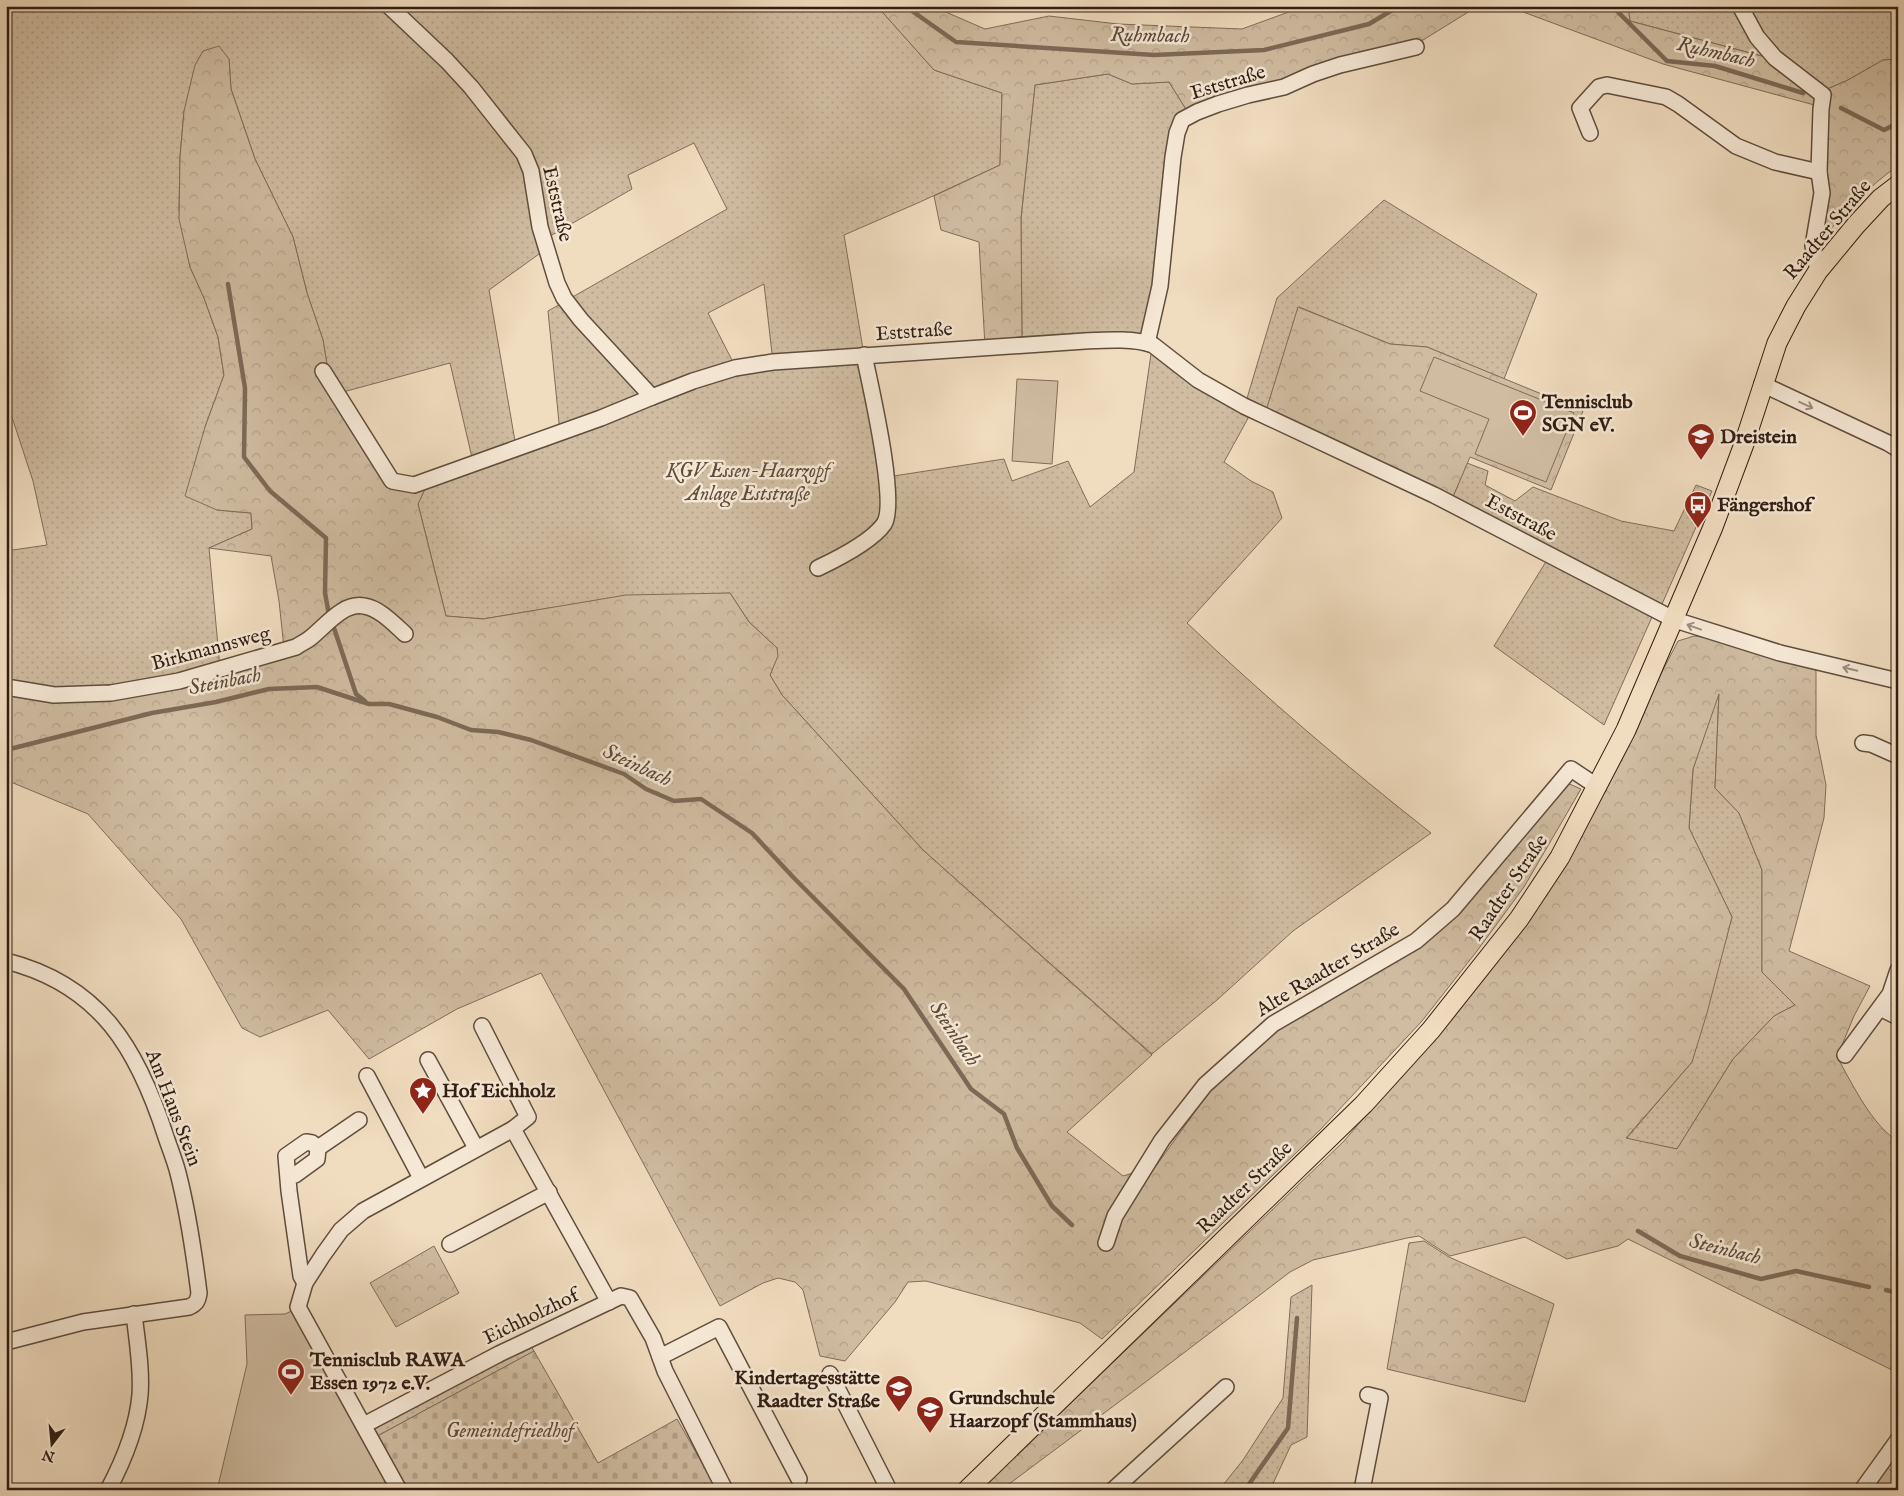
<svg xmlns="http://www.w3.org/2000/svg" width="1904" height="1496" font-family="'IM FELL English',serif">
  <defs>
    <pattern id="grass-dots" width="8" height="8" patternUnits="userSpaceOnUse" patternTransform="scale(1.25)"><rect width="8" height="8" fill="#cfbca1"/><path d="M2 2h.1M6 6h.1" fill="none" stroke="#b2a18a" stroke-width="1.8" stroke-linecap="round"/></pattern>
    <pattern id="forest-crowns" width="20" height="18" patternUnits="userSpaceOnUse" patternTransform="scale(1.25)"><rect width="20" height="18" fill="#cfbca1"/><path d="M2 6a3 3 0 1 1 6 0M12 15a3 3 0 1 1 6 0" fill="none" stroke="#b2a18a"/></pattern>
    <pattern id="cemetery-stones" width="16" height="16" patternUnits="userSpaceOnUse" patternTransform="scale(1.25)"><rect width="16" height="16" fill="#cfbca1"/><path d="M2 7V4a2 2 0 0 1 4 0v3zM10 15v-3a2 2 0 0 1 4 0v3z" fill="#b2a18a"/></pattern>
  </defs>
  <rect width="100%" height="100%" fill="#f0dcbf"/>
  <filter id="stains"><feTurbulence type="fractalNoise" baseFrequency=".004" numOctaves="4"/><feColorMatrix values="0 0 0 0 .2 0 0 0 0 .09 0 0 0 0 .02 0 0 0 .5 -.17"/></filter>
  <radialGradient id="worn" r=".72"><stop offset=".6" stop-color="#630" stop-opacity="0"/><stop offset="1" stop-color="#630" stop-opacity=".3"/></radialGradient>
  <!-- grass -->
  <g fill="url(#grass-dots)" stroke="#806c59" fill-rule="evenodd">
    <path d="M 6,6 L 388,6 L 523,155 L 546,249 L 489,290 L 516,447 L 473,462 L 450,363 L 332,395 L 323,340 L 307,293 L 293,237 L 255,159 L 231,89 L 229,59 L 184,111 L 180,157 L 179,210 L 190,267 L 204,298 L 218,337 L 224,375 L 205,427 L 217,510 L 251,513 L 252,529 L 209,548 L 220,668 L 110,692 L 6,685 L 6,551 L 47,545 L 33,481 L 6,399 Z"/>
    <path d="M 391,6 L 877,6 L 934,70 L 1002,93 L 1000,165 L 920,202 L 844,235 L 864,355 L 885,523 L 887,477 L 1004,459 L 1012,481 L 1068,461 L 1090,507 L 1134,472 L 1152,347 L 1252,411 L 1224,462 L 1251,481 L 1273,492 L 1282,518 L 1187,623 C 1265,697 1347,767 1431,833 L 1293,931 L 1217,1000 L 1152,1054 L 923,850 L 782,695 L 770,675 L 777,656 L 777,648 L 749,622 L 730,593 L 550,608 L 483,619 L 446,616 L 418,504 L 430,478 L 560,433 L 548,311 L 727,209 L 694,143 L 628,175 L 632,189 L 545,239 L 525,153 ZM 764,284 L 773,362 L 736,368 L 708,313 Z"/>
    <path d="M 1628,6 L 1898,6 L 1898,59 L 1883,60 L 1848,80 L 1825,90 L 1769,58 L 1630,21 Z"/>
    <path d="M 1108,74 L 1132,84 L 1169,82 L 1189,114 L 1181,119 L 1145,340 L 1022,344 L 1021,218 L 1035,85 Z"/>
    <path d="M 1384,200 L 1537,294 L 1504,379 L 1427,347 L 1390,344 L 1299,307 L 1265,414 L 1245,405 L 1277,298 Z"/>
    <path d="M 1467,463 L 1488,471 L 1485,485 L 1515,501 L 1533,487 L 1621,521 L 1674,531 L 1696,485 L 1712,491 L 1662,604 L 1628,591 L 1452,499 Z"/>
    <path d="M 1547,560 L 1652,617 L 1604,725 L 1494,646 Z"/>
    <path d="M 1719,691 L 1715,788 L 1739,813 L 1762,870 L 1762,972 L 1795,1005 L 1774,1016 L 1733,1059 L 1677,1149 L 1626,1139 L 1692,1062 L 1732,917 L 1689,828 L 1693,769 Z"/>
    <path d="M 1312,1285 L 1307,1437 L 1291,1445 L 1270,1490 L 1219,1490 L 1243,1460 L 1283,1398 L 1291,1297 Z"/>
    <path d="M 528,1341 L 534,1351 L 372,1439 L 364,1426 Z"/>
  </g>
  <!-- forest -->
  <g fill="url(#forest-crowns)" stroke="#806c59" fill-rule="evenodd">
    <path d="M 877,6 L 932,6 L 985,29 L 1049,16 L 1118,24 L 1242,29 L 1305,6 L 1478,6 L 1415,45 L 1189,114 L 1169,82 L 1132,84 L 1108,74 L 1035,85 L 1021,218 L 1022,344 L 985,346 L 979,242 L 941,230 L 934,196 L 1000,165 L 1002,93 L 934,70 Z"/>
    <path d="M 1507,6 L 1628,6 L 1630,21 L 1769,58 L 1818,89 L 1818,106 L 1663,64 Z"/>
    <path d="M 219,46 L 229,59 L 231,89 L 255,159 L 293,237 L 307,293 L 323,340 L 332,395 L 392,481 L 430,478 L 418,504 L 446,616 L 483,619 L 626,595 L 730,593 L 749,622 L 777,648 L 778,656 L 770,675 L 782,695 L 923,850 L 1152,1055 L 1067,1132 L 1123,1176 L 1156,1166 L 1212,1088 L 1275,1026 L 1415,943 L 1567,783 L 1581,789 L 1524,887 L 1477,951 L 1422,1021 L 1320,1130 L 1102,1339 L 1080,1323 L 926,1281 L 908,1282 L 895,1302 L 845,1361 L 820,1356 L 803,1290 L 795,1282 L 778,1278 L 763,1283 L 720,1306 L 541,973 L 457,1009 L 369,1059 L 328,1010 L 260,1037 L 242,1028 L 181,919 L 88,814 L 6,780 L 6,688 L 111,694 L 284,649 L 375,601 L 373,600 L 284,648 L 279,601 L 271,556 L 209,548 L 252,529 L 251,513 L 217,510 L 185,496 L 205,427 L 224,375 L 218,337 L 204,298 L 190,267 L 179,219 L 180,157 L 184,111 L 195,65 L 203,51 Z"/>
    <path d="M 1898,59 L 1898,166 C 1868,186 1845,213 1821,240 L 1825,90 L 1848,80 L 1883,60 Z"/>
    <path d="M 1298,307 L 1390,344 L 1427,347 L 1583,411 L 1551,490 L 1470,457 L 1452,499 L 1265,414 Z"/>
    <path d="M 1694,636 L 1709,638 L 1816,666 L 1816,735 L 1826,785 L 1824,818 L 1789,951 L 1870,986 L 1854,1016 L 1837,1057 C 1852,1083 1872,1126 1898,1141 L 1898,1373 L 1628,1239 L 1618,1246 L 1567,1259 L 1525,1237 L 1450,1256 L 1419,1236 L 1407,1238 L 1313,1260 L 1290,1272 L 1139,1387 L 1001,1490 L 981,1489 L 1344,1141 L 1435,1035 L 1601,790 L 1678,641 ZM 1719,694 L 1715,788 L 1739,813 L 1762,870 L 1762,972 L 1795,1005 L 1774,1016 L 1733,1059 L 1677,1149 L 1626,1138 L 1692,1062 L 1707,1013 L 1732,917 L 1689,828 L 1693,769 Z"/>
    <path d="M 1424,1241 L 1449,1257 L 1554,1304 L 1525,1402 L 1387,1369 L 1409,1243 Z"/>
    <path d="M 434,1246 L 459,1293 L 396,1327 L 370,1283 Z"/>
    <path d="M 1884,1464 L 1898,1477 L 1898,1490 L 1864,1490 Z"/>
  </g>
  <!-- cemetery -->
  <path fill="url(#cemetery-stones)" stroke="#806c59" d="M 534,1351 L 598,1463 L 677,1419 L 714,1484 L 704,1490 L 400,1490 L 372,1439 Z"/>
  <!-- pitch -->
  <g fill="#cfbca1" stroke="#806c59">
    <path d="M 1434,357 L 1574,413 L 1546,482 L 1475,454 L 1489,419 L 1420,391 Z"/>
    <path d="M 1017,379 L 1058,381 L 1052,464 L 1012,461 Z"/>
    <path d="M 296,1309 L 395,1490 L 217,1490 L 247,1364 L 245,1315 L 285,1314 Z"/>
  </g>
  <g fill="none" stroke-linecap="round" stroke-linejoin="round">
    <!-- stream -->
    <g stroke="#7c6956" stroke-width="4.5">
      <path d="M 905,6 L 956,42 L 1154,55 L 1264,50 L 1369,24 L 1399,6"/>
      <path d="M 1612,6 L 1667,61 L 1715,66 L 1803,93"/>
      <path d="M 1841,108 L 1884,130 L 1898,123"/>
      <path d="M 228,284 L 245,388 L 244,457 L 270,491 L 326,538 L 325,593 L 329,615"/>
      <path d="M 332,622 L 356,694 L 365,701"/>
      <path d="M 6,750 L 152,713 L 216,702 L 269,689 L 317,687 L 369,704 L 389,704 L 437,717 L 471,730 L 498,732 L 531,740 L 624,774 L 646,789 L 674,801 L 701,799 L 752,833 L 793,877 L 904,989 L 971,1089 L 1004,1114 L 1017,1148 L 1052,1206 L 1072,1225"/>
      <path d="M 1638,1231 L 1680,1256 L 1761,1279 L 1796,1271 L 1869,1287"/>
      <path d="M 1886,1290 L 1898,1293"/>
      <path d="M 1245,1490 L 1288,1428 L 1297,1318"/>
    </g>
    <defs>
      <g id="minor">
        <path d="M 389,6 L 447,61 L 471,87 L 524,154 L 531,171 L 540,227 L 557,283 L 564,298 L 581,320 L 652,397 L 693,381 L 735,368 L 773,362 L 1085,341 C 1105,340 1135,338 1153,345 L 1198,380 L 1244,406 L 1434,495 L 1675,620 L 1780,653 L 1898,681"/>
        <path d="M 1740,6 L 1757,37 L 1775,58 L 1823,95 L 1821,109 L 1819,172 L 1822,193 L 1813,246 L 1818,271"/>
        <path d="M 1590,133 L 1580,108 L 1599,87 L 1607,85 L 1666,97 L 1678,104 L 1736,146 L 1775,162 L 1819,172"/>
        <path d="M 1147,343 L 1160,286 L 1173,157 L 1177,133 L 1182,120 L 1197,112 L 1218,104 L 1248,95 L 1284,87 L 1313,74 L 1340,65 L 1416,47"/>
        <path d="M 323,371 L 392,481 L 414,485 L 601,418 L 652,397"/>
        <path d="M 1762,384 L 1888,443 L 1898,449"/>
        <path d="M 818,568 C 837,559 872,541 884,524 C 898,503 870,384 864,355"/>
        <path d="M 6,687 L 54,695 L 111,693 L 179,681 L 296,647 C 300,644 305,642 309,639 C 324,628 342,602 364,606 C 379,608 394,624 405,634"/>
        <path d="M 1863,743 L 1871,744 L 1898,756"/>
        <path d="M 6,961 C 101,985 138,1050 166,1137 C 170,1149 175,1161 178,1173 C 188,1212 194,1253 199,1293 C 198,1301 196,1304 189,1307 L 83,1322 L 6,1342"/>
        <path d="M 1880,1008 L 1898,1017"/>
        <path d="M 482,1026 L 528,1117 L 513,1129"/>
        <path d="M 1845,1055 L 1890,994 L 1898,970"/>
        <path d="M 428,1060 L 476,1148"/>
        <path d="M 367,1076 L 421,1178"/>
        <path d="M 318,1148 L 359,1120"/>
        <path d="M 288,1176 L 295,1175 L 317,1159 L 318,1148 L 312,1143 L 306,1142 L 286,1156 L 289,1191 L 301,1276 L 305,1283"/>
        <path d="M 1106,1243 L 1115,1216 L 1162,1140 L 1205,1085 L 1273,1024 L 1416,941 L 1453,909 L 1571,769 L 1598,787"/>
        <path d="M 450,1244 L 549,1192"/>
        <path d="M 660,1357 L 719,1327 L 799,1479"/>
        <path d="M 830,1374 L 889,1490"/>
        <path d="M 364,1425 L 499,1354 L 621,1296 L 630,1298 L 653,1338 L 665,1371 L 725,1490"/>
        <path d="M 108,1490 C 124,1460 137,1429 140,1395 C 142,1368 137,1341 134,1314"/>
        <path d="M 399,1490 L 298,1307 L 305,1283 L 323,1255 L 341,1230 L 363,1211 L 513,1129 L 609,1302"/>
        <path d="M 1113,1490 L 1226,1387"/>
        <path d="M 1362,1490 L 1380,1398 L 1368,1395"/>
        <path d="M 1862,1490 L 1898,1440"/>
      </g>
      <path id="major" d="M 967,1490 L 1364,1104 L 1431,1030 L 1519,919 L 1560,857 L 1626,730 L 1713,527 L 1744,444 L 1777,343 L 1796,306 L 1818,271 L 1856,225 L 1881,198 L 1898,185"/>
    </defs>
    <!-- minor casing -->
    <use href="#minor" stroke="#604d3c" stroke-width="18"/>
    <!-- major casing -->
    <use href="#major" stroke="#301d11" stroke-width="21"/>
    <!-- minor -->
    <use href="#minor" stroke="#f5e8d5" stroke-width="15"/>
    <!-- major -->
    <use href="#major" stroke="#f0dcbf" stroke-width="19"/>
  </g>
  <!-- one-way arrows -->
  <defs><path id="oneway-shaft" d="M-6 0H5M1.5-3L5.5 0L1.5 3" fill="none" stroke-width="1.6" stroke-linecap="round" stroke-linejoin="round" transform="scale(1.25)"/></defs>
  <g stroke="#9c8d7d">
    <use href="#oneway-shaft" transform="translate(1806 405) rotate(25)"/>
    <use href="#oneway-shaft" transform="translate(1694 627) rotate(-160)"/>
    <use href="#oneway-shaft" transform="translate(1850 669) rotate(-167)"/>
  </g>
  <!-- icons -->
  <defs>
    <symbol id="stadium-pin" viewBox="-11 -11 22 30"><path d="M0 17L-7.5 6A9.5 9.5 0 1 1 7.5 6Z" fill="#8f2418" stroke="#f5e8d5"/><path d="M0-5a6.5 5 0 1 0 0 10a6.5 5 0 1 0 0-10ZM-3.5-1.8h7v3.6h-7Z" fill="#fff"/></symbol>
    <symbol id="school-pin" viewBox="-11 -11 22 30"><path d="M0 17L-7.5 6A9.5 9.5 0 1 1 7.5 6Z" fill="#8f2418" stroke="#f5e8d5"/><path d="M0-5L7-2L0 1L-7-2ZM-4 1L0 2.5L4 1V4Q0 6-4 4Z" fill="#fff"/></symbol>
    <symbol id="bus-pin" viewBox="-11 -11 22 30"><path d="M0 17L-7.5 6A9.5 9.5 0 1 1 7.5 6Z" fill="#8f2418" stroke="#f5e8d5"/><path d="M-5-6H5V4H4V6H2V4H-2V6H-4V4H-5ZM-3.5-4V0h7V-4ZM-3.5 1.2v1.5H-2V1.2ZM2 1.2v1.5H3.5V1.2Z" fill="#fff"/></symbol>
    <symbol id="sight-pin" viewBox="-11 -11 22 30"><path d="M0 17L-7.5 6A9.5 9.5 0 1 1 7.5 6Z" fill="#8f2418" stroke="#f5e8d5"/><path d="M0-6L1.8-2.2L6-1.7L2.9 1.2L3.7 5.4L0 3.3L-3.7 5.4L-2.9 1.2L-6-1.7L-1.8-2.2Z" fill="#fff"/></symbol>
  </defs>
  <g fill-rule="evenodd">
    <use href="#stadium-pin" x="1507" y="397" width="32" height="43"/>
    <use href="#school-pin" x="1685" y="421" width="32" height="43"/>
    <use href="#bus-pin" x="1682" y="489" width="32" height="43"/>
    <use href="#sight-pin" x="407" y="1075" width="32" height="43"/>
    <use href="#stadium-pin" x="275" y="1356" width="32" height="43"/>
    <use href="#school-pin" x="883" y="1373" width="32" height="43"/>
    <use href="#school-pin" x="914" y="1394" width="32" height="43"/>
  </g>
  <g text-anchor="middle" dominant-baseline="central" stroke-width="5" stroke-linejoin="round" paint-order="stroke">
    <!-- street labels -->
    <g font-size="20" fill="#301d11" stroke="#f5e8d5">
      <text transform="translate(1228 83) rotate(-17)">Eststraße</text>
      <text transform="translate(557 204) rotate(77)">Eststraße</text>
      <text transform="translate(1828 230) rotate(-50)">Raadter Straße</text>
      <text transform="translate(914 332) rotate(-4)">Eststraße</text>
      <text transform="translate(1521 518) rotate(28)">Eststraße</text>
      <text transform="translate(211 649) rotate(-15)">Birkmannsweg</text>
      <text transform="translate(1509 888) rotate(-56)">Raadter Straße</text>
      <text transform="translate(1328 970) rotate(-31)">Alte Raadter Straße</text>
      <text transform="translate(173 1108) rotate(69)">Am Haus Stein</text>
      <text transform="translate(1245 1188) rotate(-44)">Raadter Straße</text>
      <text transform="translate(531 1317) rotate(-26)">Eichholzhof</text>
    </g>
    <!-- poi labels -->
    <g font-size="20" font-weight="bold" fill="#301d11" stroke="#f5e8d5" text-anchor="start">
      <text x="1542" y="402">Tennisclub<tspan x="1542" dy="23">SGN eV.</tspan></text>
      <text x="1720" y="437">Dreistein</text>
      <text x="1717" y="505">Fängershof</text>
      <text x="442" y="1091">Hof Eichholz</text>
      <text x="310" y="1360">Tennisclub RAWA<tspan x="310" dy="23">Essen 1972 e.V.</tspan></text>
      <text x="880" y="1378" text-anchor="end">Kindertagesstätte<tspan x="880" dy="23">Raadter Straße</tspan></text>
      <text x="949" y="1398">Grundschule<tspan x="949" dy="23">Haarzopf (Stammhaus)</tspan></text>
    </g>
    <!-- park labels -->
    <g font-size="20" font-style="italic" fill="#604d3c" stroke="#f5e8d5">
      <text x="748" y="471">KGV Essen-Haarzopf<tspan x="748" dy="23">Anlage Eststraße</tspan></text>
      <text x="510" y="1431">Gemeindefriedhof</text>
    </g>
    <!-- water labels -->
    <g font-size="21" font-style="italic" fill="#5c4939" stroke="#f5e8d5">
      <text transform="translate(1150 36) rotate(1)">Ruhmbach</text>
      <text transform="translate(1716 53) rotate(13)">Ruhmbach</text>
      <text transform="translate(225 682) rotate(-11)">Steinbach</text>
      <text transform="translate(637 766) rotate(25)">Steinbach</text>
      <text transform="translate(954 1034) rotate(56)">Steinbach</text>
      <text transform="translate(1725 1250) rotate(14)">Steinbach</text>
    </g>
  </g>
  <!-- margin -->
  <rect width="1904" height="1496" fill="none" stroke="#f0dcbf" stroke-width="25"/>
  <rect x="8" y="8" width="1889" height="1481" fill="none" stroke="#301d11" stroke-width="2.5"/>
  <rect x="12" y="12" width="1879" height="1471" fill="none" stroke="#301d11"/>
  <!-- north arrow -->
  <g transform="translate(52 1444) rotate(196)" stroke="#f5e8d5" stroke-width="4" paint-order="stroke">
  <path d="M0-4L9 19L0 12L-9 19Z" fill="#301d11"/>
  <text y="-8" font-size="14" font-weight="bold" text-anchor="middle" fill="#301d11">N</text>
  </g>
  <rect width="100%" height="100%" filter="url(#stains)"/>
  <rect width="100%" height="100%" fill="url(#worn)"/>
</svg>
